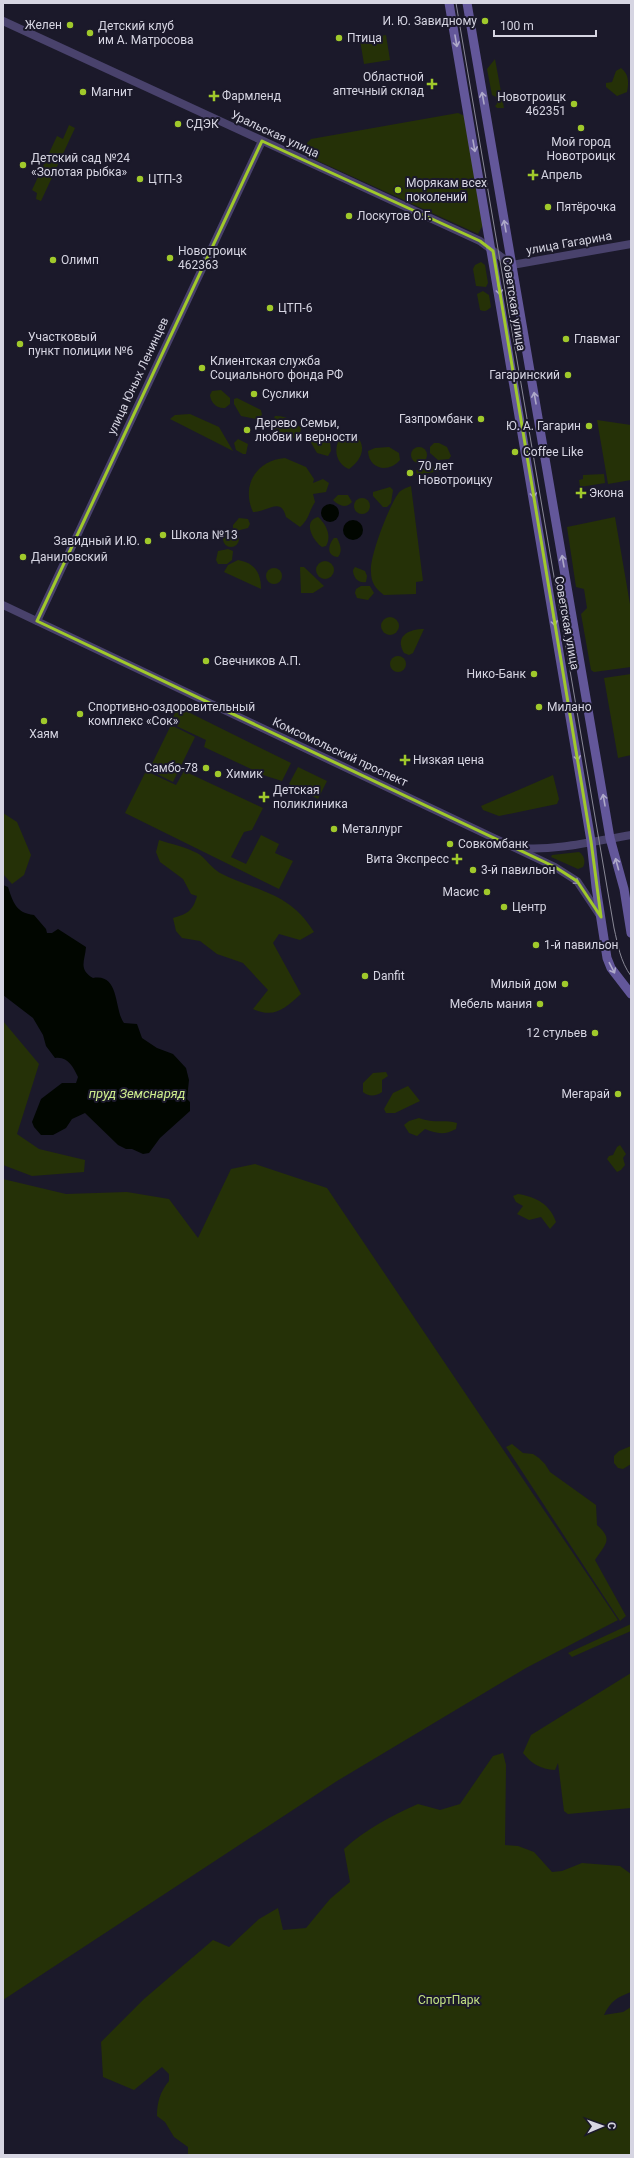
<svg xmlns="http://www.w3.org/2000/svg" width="634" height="2158" font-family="Roboto,sans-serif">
  <rect width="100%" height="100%" fill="#1b192a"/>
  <!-- green -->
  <g fill="#253107">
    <path d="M 386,35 L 390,60 L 364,64 L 360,40 Z"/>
    <path d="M 495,59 L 504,108 L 497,108 L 495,106 L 497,104 L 496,97 L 492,95 L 487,69 Z"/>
    <path d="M 621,68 C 629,74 629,83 627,92 L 617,96 L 606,87 L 606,83 L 612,82 L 616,71 Z"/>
    <path d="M 458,113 L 465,116 L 483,225 L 478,234 L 316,160 L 306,152 L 307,143 L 311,139 Z"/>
    <path d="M 69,125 L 75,128 L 41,201 L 36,199 L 37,193 L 32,190 L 57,136 L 63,139 Z"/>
    <path d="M 481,262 L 485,265 L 488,283 L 486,287 L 476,286 L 473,269 L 475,265 Z"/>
    <path d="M 483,291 L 489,295 L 491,307 C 487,311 485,312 480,310 L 477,294 Z"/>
    <path d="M 221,390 L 230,398 L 230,404 L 225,408 C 217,409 211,403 210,395 L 212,391 Z"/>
    <path d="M 237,398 L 261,410 L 262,415 L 256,419 L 241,416 L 234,404 L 234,399 Z"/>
    <path d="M 190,414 L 219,427 L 233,451 L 170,419 L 175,415 Z"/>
    <path d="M 275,416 C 285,415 294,421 301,428 L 300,434 L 296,438 C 286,438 273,435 271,424 Z"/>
    <path d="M 597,420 L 631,425 L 631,480 L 608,484 Z"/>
    <path d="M 317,434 L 322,434 L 330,441 L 331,451 L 328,456 L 317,453 L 310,441 Z"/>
    <path d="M 354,434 C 368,445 362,460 349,469 C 336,464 333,449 340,438 Z"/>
    <path d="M 238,439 L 248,444 L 246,454 L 243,454 L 236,450 L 234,443 Z"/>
    <path d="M 434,443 L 439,443 L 447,447 L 451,456 L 449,459 L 438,460 L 430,453 L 430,447 Z"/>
    <path d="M 389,447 L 399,453 L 400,460 C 389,473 369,470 368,451 L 375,448 Z"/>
    <circle cx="419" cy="455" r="8"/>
    <path d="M 285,458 L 306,467 L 314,479 L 313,483 L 323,479 L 329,483 L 326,492 L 313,494 L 315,502 C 308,513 310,518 300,527 L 286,517 C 281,496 268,512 253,512 C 241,486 256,460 285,458 Z"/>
    <path d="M 451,464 L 452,469 L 417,475 L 416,470 Z"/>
    <path d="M 604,474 L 605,483 L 580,487 L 579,480 L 583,479 L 583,475 Z"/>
    <path d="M 411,486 L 423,581 L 416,582 L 416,594 L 384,595 C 376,589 371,583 371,572 C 369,558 389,506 398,494 C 400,490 406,488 411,486 Z"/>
    <path d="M 390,487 L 393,490 L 391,503 L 387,507 L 383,507 L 373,496 L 373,492 Z"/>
    <path d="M 338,495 L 348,495 L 352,502 C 346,509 339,506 333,500 Z"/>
    <circle cx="362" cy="506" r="8"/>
    <path d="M 318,517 C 326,524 332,536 326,546 L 322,547 C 313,541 302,521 318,517 Z"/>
    <path d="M 615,517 L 631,610 L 631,667 L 594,672 L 591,670 L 581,614 L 587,608 L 584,589 L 576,587 L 567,527 Z"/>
    <path d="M 239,518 L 248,519 L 250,524 L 248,528 L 236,531 L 233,529 L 233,525 Z"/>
    <circle cx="231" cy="539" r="8"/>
    <path d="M 334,538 L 337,538 C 340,544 343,551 338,557 C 326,556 328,545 334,538 Z"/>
    <path d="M 228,549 L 233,551 L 232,560 L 227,564 L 218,564 L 216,560 L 218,551 Z"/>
    <path d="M 238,560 C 255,563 261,573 261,589 L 224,572 L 228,565 Z"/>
    <circle cx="325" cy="570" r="9"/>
    <path d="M 300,567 L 304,567 L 324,586 L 313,593 L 301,593 Z"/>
    <path d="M 355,567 L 365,571 L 367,576 L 366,582 C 358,584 353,577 353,570 Z"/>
    <circle cx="274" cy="576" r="8"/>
    <path d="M 361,586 L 370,586 L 374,593 L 368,600 L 357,598 L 355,593 L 356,589 Z"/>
    <circle cx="390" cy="626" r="9"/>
    <path d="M 424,629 L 413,653 L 409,655 L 404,653 C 394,636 409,629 424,629 Z"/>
    <circle cx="398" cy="664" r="8"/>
    <path d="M 631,674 L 631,755 L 618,758 L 604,678 Z"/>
    <path d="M 178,707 L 291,763 L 282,781 L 266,776 L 204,747 L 206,740 L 170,723 Z"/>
    <path d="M 171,725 L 195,737 L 173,782 L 149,770 Z"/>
    <path d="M 298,767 L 327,781 L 318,799 L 289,784 Z"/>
    <path d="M 146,771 L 176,785 L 184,771 L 263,808 L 252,830 L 244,832 L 231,857 L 246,864 L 261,835 L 279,844 L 275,853 L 293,861 L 279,889 L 125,813 Z"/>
    <path d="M 553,775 L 559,799 L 557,804 L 499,816 L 483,810 L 481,806 Z"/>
    <path d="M 3,813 L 17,822 L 31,855 L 24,875 L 12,884 L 3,874 Z"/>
    <path d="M 159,840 C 171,844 186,847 197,853 C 205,857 211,868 220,873 C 257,892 289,891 314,932 L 300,940 L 279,934 L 273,943 L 301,994 C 285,1008 275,1019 253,1009 L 268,990 L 243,963 L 217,954 L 200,941 L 182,938 L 176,931 L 173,918 C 187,914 193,911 197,896 L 191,894 L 183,879 L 160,862 L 156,852 Z"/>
    <path d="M 579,852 C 584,855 586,862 583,867 L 578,869 L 551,857 L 552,855 Z"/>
    <path d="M 3,1021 L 39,1064 L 17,1134 L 39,1149 L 85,1160 L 84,1172 L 32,1176 L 3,1165 Z"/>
    <path d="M 386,1072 L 388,1076 L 382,1080 L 382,1092 C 377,1096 368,1097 363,1092 L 363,1083 L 373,1073 Z"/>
    <path d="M 408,1086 L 420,1101 L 395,1113 L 386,1113 L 384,1109 L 393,1093 Z"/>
    <path d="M 419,1118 C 435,1124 443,1119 457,1123 L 456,1129 C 445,1135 437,1134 425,1129 L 417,1136 L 409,1133 L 404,1125 L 409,1121 Z"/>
    <path d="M 620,1145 L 626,1154 L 623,1158 L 625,1165 L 621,1170 L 617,1172 L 607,1159 L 609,1156 L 613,1155 L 617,1147 Z"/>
    <path d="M 255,1164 L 327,1188 L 618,1620 L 526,1668 L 337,1781 L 3,2000 L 3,1179 L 66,1194 L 127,1192 L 169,1199 L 198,1238 L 231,1169 Z"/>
    <path d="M 518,1194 C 536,1197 550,1204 556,1222 L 550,1229 L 541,1217 L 529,1220 L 517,1214 L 523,1206 L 516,1202 L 513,1196 Z"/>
    <path d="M 512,1444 L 523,1453 L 533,1454 L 539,1458 L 545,1464 L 550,1472 L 596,1505 L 597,1525 C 614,1540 605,1544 595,1560 L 626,1616 L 620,1621 L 506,1447 Z"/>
    <path d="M 631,1446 L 631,1464 L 623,1469 L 618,1468 L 614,1463 L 614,1456 L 619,1451 Z"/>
    <path d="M 631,1624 L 631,1631 L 572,1657 L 568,1653 Z"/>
    <path d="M 631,1673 L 631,1808 L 568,1814 L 564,1811 L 558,1763 L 555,1770 C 540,1769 532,1764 523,1753 L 531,1735 Z"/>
    <path d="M 503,1753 L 506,1765 L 505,1845 L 518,1846 L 534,1852 L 552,1872 L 562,1871 L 582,1863 L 620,1866 L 631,1874 L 631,1992 C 617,1997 610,2002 604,2015 L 623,2012 L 631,2007 L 631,2155 L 188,2155 L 188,2147 L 174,2137 L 165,2122 L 157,2116 C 157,2102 160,2092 169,2081 L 169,2074 L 162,2067 L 134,2090 L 103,2077 L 101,2042 L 144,1999 L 213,1940 L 229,1947 L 259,1919 L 278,1908 L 283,1930 L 306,1928 L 330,1899 L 350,1882 L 344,1849 C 366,1829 391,1816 418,1804 L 440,1810 L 460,1804 L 493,1756 Z"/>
  </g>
  <!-- water -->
  <g fill="#010600">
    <circle cx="330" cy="513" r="9"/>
    <circle cx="353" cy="530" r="10"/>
    <path d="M 3,885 L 8,887 C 13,902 16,913 34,915 L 46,929 L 47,933 L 52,933 L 58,929 L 86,947 C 85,961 78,969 93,978 C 120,973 114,1010 124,1023 L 137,1024 L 142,1038 L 157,1048 L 173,1054 L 186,1068 L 189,1080 L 187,1099 L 190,1102 L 190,1111 L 160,1138 L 149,1153 L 143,1154 L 132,1149 L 126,1149 L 118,1145 L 85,1113 L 72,1119 L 66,1128 L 53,1135 L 41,1135 L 34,1127 L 32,1122 L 41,1099 L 62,1083 L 76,1083 L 78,1077 C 73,1067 68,1056 55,1058 L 46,1046 L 43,1035 L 33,1018 L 3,995 Z"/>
  </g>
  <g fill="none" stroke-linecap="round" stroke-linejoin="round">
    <!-- tertiary -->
    <g stroke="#49426c" stroke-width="8">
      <path d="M 3,21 L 480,241 L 512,265 L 631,244"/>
      <path d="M 3,605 L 555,867 L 577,881 L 599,914"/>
      <path d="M 37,621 L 262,141"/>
      <path d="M 520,848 C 556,851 595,841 631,835"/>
    </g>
    <!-- secondary -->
    <g stroke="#63579a" stroke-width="9">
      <path d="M 449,3 L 591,841 L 596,887 L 607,958 L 611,968 L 631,994"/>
      <path d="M 467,3 L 610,838 L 624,889 L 631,933"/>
    </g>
    <!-- tram -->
    <path stroke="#898896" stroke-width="1" d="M 456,3 L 614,928 C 618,945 620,961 631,976"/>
  </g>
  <!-- one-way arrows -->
  <defs><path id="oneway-shaft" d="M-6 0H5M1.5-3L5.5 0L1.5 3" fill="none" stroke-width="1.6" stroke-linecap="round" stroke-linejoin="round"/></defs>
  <g stroke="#aea9c9">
    <use href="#oneway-shaft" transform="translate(456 41) rotate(80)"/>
    <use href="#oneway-shaft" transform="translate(483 98) rotate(-100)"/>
    <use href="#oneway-shaft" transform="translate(474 146) rotate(80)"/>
    <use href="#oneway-shaft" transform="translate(505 226) rotate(-100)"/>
    <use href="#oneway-shaft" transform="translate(499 289) rotate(81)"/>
    <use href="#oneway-shaft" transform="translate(535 398) rotate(-100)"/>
    <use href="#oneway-shaft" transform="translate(533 492) rotate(81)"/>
    <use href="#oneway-shaft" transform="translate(563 561) rotate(-100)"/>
    <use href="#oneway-shaft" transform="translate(554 620) rotate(80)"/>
    <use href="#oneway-shaft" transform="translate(577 755) rotate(80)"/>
    <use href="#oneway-shaft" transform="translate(604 800) rotate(-100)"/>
    <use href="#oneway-shaft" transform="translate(617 864) rotate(-105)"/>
    <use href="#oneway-shaft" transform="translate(612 968) rotate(63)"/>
  </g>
  <use stroke="#908ca7" href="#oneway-shaft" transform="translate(574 880) rotate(37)"/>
  <!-- marked area -->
  <path fill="none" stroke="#a0c92b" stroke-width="3" stroke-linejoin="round" d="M 262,141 L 480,241 L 493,251 L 591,841 L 601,917 L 577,881 L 555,867 L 37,621 Z"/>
  <!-- markers -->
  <g fill="#a0c92b" stroke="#1b192a" stroke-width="1.5">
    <circle cx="485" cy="21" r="4"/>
    <circle cx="70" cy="25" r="4"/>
    <circle cx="90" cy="33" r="4"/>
    <circle cx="339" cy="38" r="4"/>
    <path d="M430 78h4v4h4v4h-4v4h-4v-4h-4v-4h4z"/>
    <circle cx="83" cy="92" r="4"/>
    <path d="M212 90h4v4h4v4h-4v4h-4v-4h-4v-4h4z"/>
    <circle cx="574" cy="104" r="4"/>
    <circle cx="178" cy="124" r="4"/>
    <circle cx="581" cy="128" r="4"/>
    <circle cx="23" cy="165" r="4"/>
    <path d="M531 169h4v4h4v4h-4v4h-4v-4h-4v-4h4z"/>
    <circle cx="140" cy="179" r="4"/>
    <circle cx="398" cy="190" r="4"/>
    <circle cx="548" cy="207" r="4"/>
    <circle cx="349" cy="216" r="4"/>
    <circle cx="170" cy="258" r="4"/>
    <circle cx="53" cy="260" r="4"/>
    <circle cx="270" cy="308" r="4"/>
    <circle cx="566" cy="339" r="4"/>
    <circle cx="20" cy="344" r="4"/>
    <circle cx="202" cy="368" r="4"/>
    <circle cx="568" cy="375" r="4"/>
    <circle cx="254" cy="394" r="4"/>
    <circle cx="481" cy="419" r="4"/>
    <circle cx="589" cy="426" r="4"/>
    <circle cx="247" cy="430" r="4"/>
    <circle cx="515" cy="452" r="4"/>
    <circle cx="410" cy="473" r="4"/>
    <path d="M579 487h4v4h4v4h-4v4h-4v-4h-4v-4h4z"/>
    <circle cx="163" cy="535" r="4"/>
    <circle cx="148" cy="541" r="4"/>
    <circle cx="23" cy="557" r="4"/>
    <circle cx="206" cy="661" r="4"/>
    <circle cx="534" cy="674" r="4"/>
    <circle cx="539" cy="707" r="4"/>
    <circle cx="80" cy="714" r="4"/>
    <circle cx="44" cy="721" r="4"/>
    <path d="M403 754h4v4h4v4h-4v4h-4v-4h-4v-4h4z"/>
    <circle cx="206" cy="768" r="4"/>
    <circle cx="218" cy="774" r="4"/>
    <path d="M262 791h4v4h4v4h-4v4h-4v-4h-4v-4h4z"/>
    <circle cx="334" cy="829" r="4"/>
    <circle cx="450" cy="844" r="4"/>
    <path d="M455 853h4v4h4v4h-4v4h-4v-4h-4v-4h4z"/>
    <circle cx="473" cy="870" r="4"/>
    <circle cx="487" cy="892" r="4"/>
    <circle cx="504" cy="907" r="4"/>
    <circle cx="536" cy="945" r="4"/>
    <circle cx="365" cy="976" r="4"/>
    <circle cx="565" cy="984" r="4"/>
    <circle cx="540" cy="1004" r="4"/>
    <circle cx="595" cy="1033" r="4"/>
    <circle cx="618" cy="1094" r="4"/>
  </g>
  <g text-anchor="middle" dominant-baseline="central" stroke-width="4" stroke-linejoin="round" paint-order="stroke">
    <!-- poi labels -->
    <g font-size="12" fill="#d6d5e2" stroke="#1b192a" text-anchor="start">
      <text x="477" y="21" text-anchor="end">И. Ю. Завидному</text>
      <text x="62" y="25" text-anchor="end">Желен</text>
      <text x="98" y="26">Детский клуб<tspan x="98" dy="14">им А. Матросова</tspan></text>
      <text x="347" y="38">Птица</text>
      <text x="424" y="77" text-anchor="end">Областной<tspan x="424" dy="14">аптечный склад</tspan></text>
      <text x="91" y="92">Магнит</text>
      <text x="222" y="96">Фармленд</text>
      <text x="566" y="97" text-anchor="end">Новотроицк<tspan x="566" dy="14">462351</tspan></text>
      <text x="186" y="124">СДЭК</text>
      <text x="581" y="142" text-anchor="middle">Мой город<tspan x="581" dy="14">Новотроицк</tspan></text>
      <text x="31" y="158">Детский сад №24<tspan x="31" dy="14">«Золотая рыбка»</tspan></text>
      <text x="541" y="175">Апрель</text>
      <text x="148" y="179">ЦТП-3</text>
      <text x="406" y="183">Морякам всех<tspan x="406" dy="14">поколений</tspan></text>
      <text x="556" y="207">Пятёрочка</text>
      <text x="357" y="216">Лоскутов О.Г.</text>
      <text x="178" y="251">Новотроицк<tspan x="178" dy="14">462363</tspan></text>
      <text x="61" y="260">Олимп</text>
      <text x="278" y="308">ЦТП-6</text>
      <text x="28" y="337">Участковый<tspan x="28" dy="14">пункт полиции №6</tspan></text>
      <text x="574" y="339">Главмаг</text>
      <text x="210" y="361">Клиентская служба<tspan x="210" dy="14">Социального фонда РФ</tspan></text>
      <text x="560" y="375" text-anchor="end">Гагаринский</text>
      <text x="262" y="394">Суслики</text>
      <text x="473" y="419" text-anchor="end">Газпромбанк</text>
      <text x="255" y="423">Дерево Семьи,<tspan x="255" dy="14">любви и верности</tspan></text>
      <text x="581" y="426" text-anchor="end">Ю. А. Гагарин</text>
      <text x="523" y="452">Coffee Like</text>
      <text x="418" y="466">70 лет<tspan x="418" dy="14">Новотроицку</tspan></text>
      <text x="589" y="493">Экона</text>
      <text x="171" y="535">Школа №13</text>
      <text x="140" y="541" text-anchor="end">Завидный И.Ю.</text>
      <text x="31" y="557">Даниловский</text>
      <text x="214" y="661">Свечников А.П.</text>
      <text x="526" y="674" text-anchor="end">Нико-Банк</text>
      <text x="88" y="707">Спортивно-оздоровительный<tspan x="88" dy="14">комплекс «Сок»</tspan></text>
      <text x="547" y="707">Милано</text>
      <text x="44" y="734" text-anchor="middle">Хаям</text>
      <text x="413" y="760">Низкая цена</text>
      <text x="198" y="768" text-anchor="end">Самбо-78</text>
      <text x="226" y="774">Химик</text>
      <text x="273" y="790">Детская<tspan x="273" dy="14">поликлиника</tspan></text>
      <text x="342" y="829">Металлург</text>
      <text x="458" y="844">Совкомбанк</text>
      <text x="449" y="859" text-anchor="end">Вита Экспресс</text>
      <text x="481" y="870">3-й павильон</text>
      <text x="479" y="892" text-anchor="end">Масис</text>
      <text x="512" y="907">Центр</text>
      <text x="544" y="945">1-й павильон</text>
      <text x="373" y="976">Danfit</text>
      <text x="557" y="984" text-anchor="end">Милый дом</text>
      <text x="532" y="1004" text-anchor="end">Мебель мания</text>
      <text x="587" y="1033" text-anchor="end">12 стульев</text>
      <text x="610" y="1094" text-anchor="end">Мегарай</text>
    </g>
    <!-- street labels -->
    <g font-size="12" fill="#d6d5e2" stroke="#1b192a">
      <text transform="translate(275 134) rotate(25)">Уральская улица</text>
      <text transform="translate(569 243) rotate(-10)">улица Гагарина</text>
      <text transform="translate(514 304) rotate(81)">Советская улица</text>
      <text transform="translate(138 376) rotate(-65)">улица Юных Ленинцев</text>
      <text transform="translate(567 623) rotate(80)">Советская улица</text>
      <text transform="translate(340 752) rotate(25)">Комсомольский проспект</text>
    </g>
    <!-- park labels -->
    <g font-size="12" fill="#c2e183" stroke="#1b192a">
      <text x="449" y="2000">СпортПарк</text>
    </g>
    <!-- water labels -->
    <g font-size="13" font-style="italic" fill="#cdec8e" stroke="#1b192a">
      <text x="137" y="1093">пруд Земснаряд</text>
    </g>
  </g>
  <!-- border -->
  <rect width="634" height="2158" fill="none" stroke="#d6d5e2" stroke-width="8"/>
  <!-- north arrow -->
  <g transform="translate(602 2126) rotate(88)" stroke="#1b192a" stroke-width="3" paint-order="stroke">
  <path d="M0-3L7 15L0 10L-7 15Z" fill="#d6d5e2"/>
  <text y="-6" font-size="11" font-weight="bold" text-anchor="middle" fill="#d6d5e2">С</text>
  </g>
  <!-- scale -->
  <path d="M494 30v6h102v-6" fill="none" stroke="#d6d5e2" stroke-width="2"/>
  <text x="500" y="30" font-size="12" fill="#d6d5e2" stroke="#1b192a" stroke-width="3" paint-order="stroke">100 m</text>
</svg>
